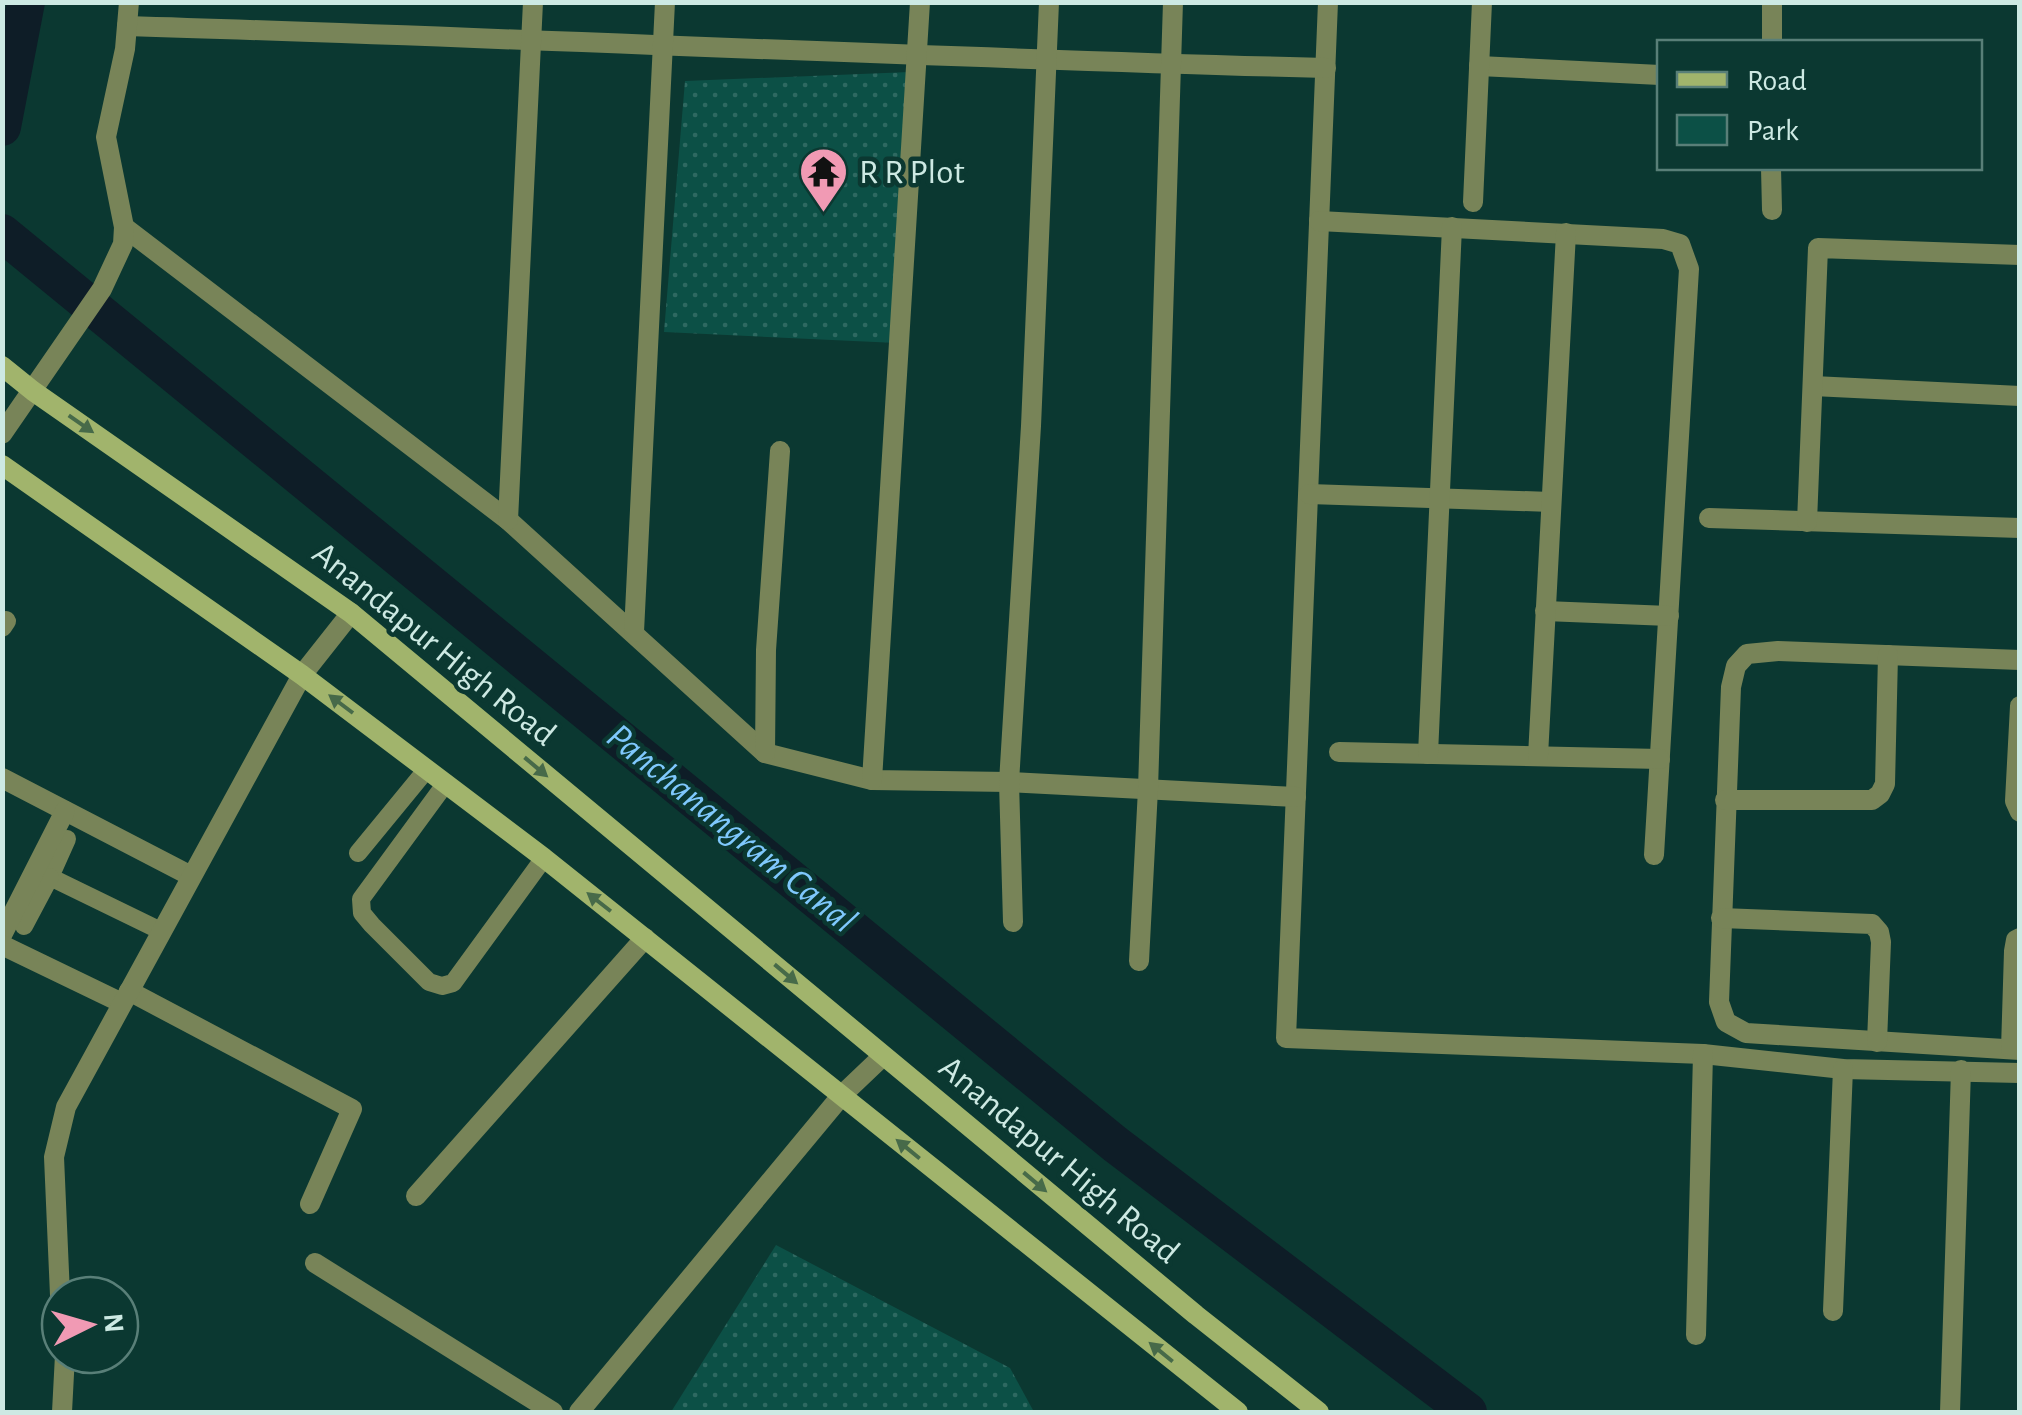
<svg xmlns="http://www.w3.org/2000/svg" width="2022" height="1415" font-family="'Alegreya Sans',sans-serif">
  <defs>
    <pattern id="green-dots" width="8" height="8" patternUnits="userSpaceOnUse" patternTransform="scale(2.5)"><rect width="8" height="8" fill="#0c5046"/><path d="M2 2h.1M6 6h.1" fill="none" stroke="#2e6961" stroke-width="1.8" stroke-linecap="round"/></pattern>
  </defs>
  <rect width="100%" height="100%" fill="#0b3831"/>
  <!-- green -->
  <g fill="url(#green-dots)">
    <path d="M 910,72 L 897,343 L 664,332 L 685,81 Z"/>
    <path d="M 776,1245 L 1010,1368 L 1034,1412 L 671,1412 Z"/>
  </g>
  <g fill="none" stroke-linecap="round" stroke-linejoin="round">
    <!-- canal -->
    <g stroke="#0e1d27" stroke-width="38">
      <path d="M 2,127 L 26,2"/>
      <path d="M 2,233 L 1115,1144 L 1468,1412"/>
    </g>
    <!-- service -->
    <g stroke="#788458" stroke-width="18">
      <path d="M 446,783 L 361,899 L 362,913 L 372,925 L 429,982 L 442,986 L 453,983 L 544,858"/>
      <path d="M 67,839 L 50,877 L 161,931"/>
      <path d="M 358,853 L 427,769"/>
      <path d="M 24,926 L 50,877"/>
    </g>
    <!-- minor -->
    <g stroke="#788458" stroke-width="20">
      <path d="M 1328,2 L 1286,1038 L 1703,1054 L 1843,1069 L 2020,1073"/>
      <path d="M 127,26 C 527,38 926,58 1326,68"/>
      <path d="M 1772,42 L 1772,2"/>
      <path d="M 1479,66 L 1660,75"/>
      <path d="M 1771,168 L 1772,210"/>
      <path d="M 1473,202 L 1482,2"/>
      <path d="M 1319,221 L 1663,239 L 1680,244 L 1689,269 L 1654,855"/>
      <path d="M 124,227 L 508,520 L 765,753 L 872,780 L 1009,782 L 1296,797"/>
      <path d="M 1813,386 L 2020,396"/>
      <path d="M 2,434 L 102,289 L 123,244 L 124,227 L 106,137 L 125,49 L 129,2"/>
      <path d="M 1309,494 L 1551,502"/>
      <path d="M 1709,518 L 2020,528"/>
      <path d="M 508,520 L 533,2"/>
      <path d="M 1807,522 L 1818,248 L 2020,255"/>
      <path d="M 1545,611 L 1669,616"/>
      <path d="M 2,627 L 6,621"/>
      <path d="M 634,632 L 665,2"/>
      <path d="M 2020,660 L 1778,651 L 1747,654 L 1736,666 L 1731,687 L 1719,1002 L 1726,1022 L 1746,1033 L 2020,1050"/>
      <path d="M 2020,706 L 2015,801 L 2020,812"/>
      <path d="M 1339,752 L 1660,759"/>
      <path d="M 765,753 L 766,650 L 780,451"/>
      <path d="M 1428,754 L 1452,227"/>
      <path d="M 1538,756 L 1566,233"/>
      <path d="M 2,778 L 191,876"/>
      <path d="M 872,780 L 920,2"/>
      <path d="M 1725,800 L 1872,800 L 1880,794 L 1885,784 L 1888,655"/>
      <path d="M 1721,918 L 1872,924 L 1879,932 L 1881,942 L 1877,1042"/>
      <path d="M 1013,922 L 1009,782 L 1031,426 L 1049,2"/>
      <path d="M 2,935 L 65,811"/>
      <path d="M 2,945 L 122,1003"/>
      <path d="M 1139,961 L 1148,789 L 1173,2"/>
      <path d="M 129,991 L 352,1109 L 310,1204"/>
      <path d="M 2011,1049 L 2014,951 L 2016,940 L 2020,938"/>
      <path d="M 416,1196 L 645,938"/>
      <path d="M 315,1263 L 553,1412"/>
      <path d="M 60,1295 L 54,1157 L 66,1107 L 302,675 L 351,613"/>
      <path d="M 1833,1311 L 1843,1069"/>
      <path d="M 1696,1335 L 1703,1054"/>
      <path d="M 62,1412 L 65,1355"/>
      <path d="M 579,1412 L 842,1095 L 883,1056"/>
      <path d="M 1950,1412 L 1961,1070"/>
    </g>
    <!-- secondary -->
    <g stroke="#a1b46c" stroke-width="20">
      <path d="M 2,366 L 33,391 L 351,613 L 1196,1315 L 1319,1412"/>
      <path d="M 2,465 L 302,675 L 544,858 L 1238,1412"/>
    </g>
  </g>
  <!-- one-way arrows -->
  <defs><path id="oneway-solid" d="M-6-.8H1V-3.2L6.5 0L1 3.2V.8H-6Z" transform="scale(2.5)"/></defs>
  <g fill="#476a49">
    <use href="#oneway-solid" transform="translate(81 424) rotate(35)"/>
    <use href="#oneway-solid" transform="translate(341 704) rotate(-143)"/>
    <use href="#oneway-solid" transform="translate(536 767) rotate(40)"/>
    <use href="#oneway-solid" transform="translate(599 902) rotate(-142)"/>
    <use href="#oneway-solid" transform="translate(786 974) rotate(40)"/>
    <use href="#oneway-solid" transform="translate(908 1149) rotate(-141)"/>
    <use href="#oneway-solid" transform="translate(1035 1182) rotate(40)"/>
    <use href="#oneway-solid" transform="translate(1161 1352) rotate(-141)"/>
  </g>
  <!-- icons -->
  <defs>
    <symbol id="temple-pin" viewBox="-11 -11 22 30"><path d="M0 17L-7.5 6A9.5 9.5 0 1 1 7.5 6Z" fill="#f19ab4" stroke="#0b3831"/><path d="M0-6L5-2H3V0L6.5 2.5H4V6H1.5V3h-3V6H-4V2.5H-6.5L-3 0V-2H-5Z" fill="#111"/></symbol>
  </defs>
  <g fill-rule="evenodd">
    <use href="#temple-pin" x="796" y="144" width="55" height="75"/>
  </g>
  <g text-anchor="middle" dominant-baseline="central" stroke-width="9" stroke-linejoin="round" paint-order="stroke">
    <!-- poi labels -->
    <g font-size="35" fill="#cde9e3" stroke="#0b3831" text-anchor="start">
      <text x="859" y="172">R R Plot</text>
    </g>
    <!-- street labels -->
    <g font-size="35" fill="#cde9e3" stroke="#0b3831">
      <text transform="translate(434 644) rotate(39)">Anandapur High Road</text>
      <text transform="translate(1059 1160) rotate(40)">Anandapur High Road</text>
    </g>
    <!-- water labels -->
    <g font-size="38" font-style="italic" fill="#7fc8fd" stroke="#0b3831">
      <text transform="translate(731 829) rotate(39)">Panchanangram Canal</text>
    </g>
  </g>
  <!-- border -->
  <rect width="2022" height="1415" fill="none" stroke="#cde9e3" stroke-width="10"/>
  <!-- legend -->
  <rect x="1657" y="40" width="325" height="130" fill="#0b3831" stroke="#597f78" stroke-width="2.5"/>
  <rect x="1677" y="72" width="50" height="15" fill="#a1b46c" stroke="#597f78" stroke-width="2.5"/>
  <text x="1747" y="90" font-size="30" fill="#cde9e3">Road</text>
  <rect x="1677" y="115" width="50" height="30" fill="#0c5046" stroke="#597f78" stroke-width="2.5"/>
  <text x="1747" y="140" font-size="30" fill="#cde9e3">Park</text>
  <!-- north arrow -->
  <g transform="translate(90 1325) rotate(85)"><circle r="48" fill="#0b3831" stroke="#597f78" stroke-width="2.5"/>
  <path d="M0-8L18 38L0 25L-18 38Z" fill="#f19ab4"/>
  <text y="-15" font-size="28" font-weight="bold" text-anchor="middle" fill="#cde9e3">N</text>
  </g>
</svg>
